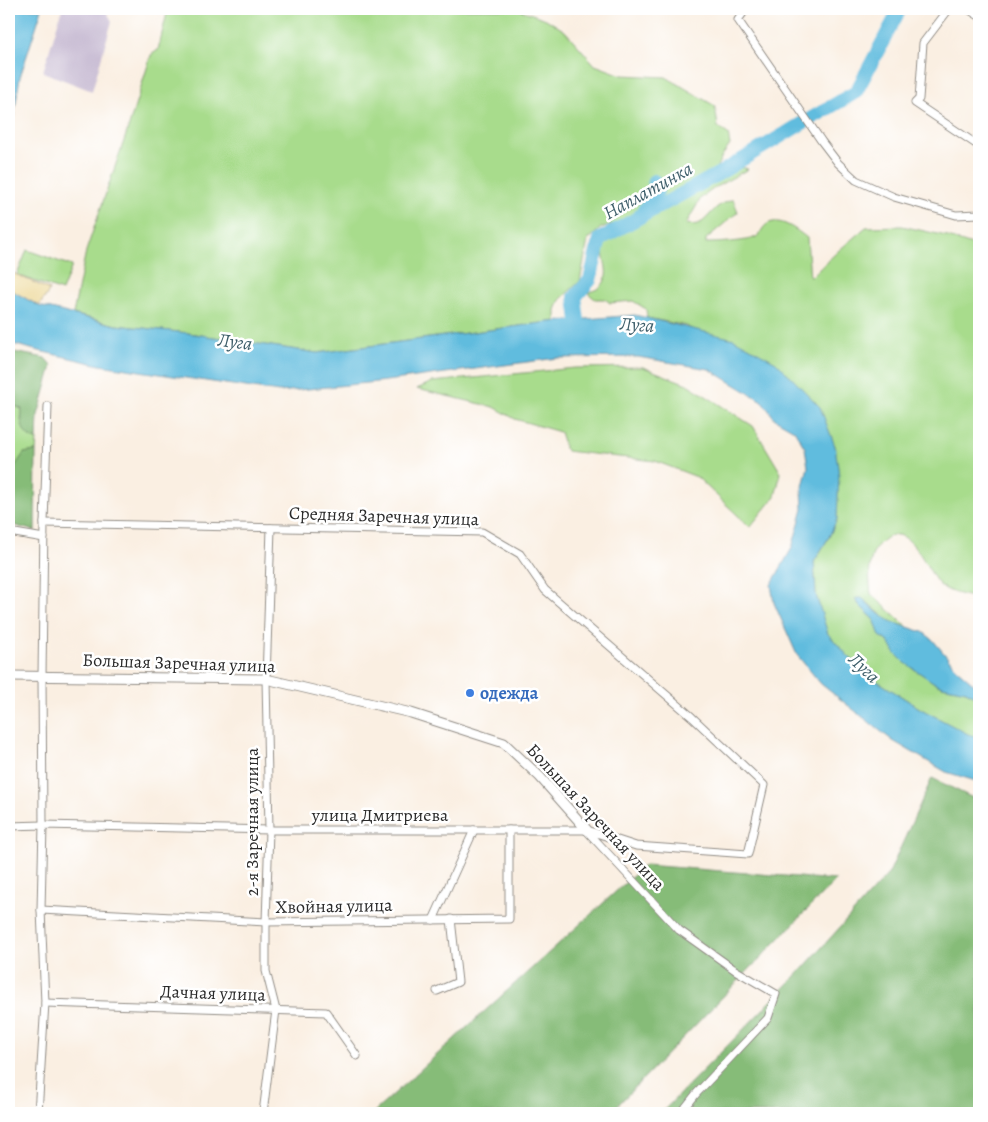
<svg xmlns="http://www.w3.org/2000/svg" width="988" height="1122" font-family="Alegreya,serif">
  <rect width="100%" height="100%" fill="#fff"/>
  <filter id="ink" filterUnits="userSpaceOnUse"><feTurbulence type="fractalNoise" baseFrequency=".02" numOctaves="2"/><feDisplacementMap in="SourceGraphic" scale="10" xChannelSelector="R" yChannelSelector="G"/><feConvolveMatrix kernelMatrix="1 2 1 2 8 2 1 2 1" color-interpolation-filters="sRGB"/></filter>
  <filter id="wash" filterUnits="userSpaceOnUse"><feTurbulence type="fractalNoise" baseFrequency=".0096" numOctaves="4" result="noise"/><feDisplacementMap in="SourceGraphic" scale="20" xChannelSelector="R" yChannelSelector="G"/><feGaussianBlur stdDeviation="1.12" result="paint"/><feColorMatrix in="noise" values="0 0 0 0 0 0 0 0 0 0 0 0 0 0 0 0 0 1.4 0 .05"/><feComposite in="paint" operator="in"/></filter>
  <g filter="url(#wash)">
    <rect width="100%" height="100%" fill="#faefe2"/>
    <!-- industrial -->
    <path fill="#cbbfd5" d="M 62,9 L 105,9 L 112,21 L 92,91 L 43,72 Z"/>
    <!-- green -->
    <g fill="#a8dc8c" stroke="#6a845c">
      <path d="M 168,9 L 518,9 L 546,19 L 565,31 L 595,65 L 622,75 L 666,77 L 715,106 L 718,127 L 728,134 L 730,145 L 722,156 L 714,173 L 728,163 L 748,169 L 716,187 L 701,198 L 686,224 C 702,227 705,219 715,209 C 720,204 727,202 733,199 L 738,212 L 706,239 L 706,243 C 716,243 747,242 756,237 C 760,235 762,228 766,225 C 779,215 798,231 807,238 L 810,278 L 837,252 L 866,227 L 902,226 L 942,235 L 972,245 L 979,267 L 979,600 L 977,598 C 965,595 952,594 941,586 C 927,575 910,513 880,543 C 867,556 869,578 871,594 L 909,628 L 887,620 L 868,603 L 855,599 L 860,606 L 874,619 L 882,638 L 889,642 L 915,670 L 942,686 L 966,691 L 979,698 L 979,738 L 968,735 L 921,709 L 874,679 L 849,657 L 827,634 L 816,595 L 814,562 L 829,537 L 837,519 L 835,446 L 687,326 L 647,318 L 646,309 L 633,301 L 610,303 L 605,299 L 595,299 L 588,293 C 591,291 596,290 599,288 C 614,276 601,259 603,245 L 622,230 L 611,224 L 601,228 L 588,240 L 580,281 L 560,300 L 556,310 L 556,321 L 317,353 L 188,333 L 116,325 L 73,314 L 86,251 L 127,132 L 151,55 L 158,50 Z"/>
      <path d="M 27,250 L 72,266 L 62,291 L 17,275 Z"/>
      <path d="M 643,367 L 687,384 L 753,426 L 781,473 L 775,496 L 750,527 L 697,477 L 655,461 L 566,451 L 560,432 L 515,419 L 494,407 L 417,389 L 432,382 L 575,368 Z"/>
      <path d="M 9,404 L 22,409 L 21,421 L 30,438 L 37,440 L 36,451 L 24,453 L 9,483 L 12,497 L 9,499 L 9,462 L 11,459 L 15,433 L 9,419 Z"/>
    </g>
    <!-- forest -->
    <g fill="#86bc78" stroke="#587452">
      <path d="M 9,351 L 45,358 L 52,366 L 38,415 L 37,440 C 21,436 21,423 22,409 L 9,403 Z"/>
      <path d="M 9,419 L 15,433 L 11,459 L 9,462 Z"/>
      <path d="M 36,451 L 35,531 L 9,524 L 9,499 L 12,497 C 7,475 12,471 24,453 Z"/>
      <path d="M 932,778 L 979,801 L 979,1113 L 661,1113 L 795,977 L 889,873 Z"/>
      <path d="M 645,865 L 836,880 L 610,1113 L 373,1113 Z"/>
    </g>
    <!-- sand -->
    <path fill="#eeda9e" stroke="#8c8264" d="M 9,271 L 50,290 L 39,306 L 9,289 Z"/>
    <!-- water -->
    <g fill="#60bcde" stroke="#467484">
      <path d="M 9,9 L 42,9 L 20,77 L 9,146 Z"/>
      <path d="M 9,289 L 39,306 L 116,325 L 188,333 L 317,353 L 549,322 L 635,315 L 734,339 L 776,362 L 820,407 L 835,446 L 839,475 L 837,519 L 829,537 L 814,562 L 816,595 L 828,634 L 849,657 L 874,679 L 921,709 L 968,734 L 979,738 L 979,782 L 946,772 L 893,741 L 821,684 L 797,655 L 774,603 L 771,585 L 792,548 L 803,509 L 802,490 L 808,467 L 805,448 L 794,430 L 775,419 L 762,401 L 709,369 L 638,357 L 557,358 L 386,381 L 279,392 L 100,365 L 35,350 L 9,343 Z"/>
      <path d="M 857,598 L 862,598 L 878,613 L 892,622 L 923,632 L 932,639 L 958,670 L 979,688 L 979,698 L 966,691 L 942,686 L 933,682 L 904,662 L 895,653 L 889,642 L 880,636 L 874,619 L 860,606 L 855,599 Z"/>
    </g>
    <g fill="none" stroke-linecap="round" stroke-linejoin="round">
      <!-- river -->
      <g stroke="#60bcde" stroke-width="14">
        <path d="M 810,119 L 856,92 L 900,9"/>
        <path d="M 641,214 L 657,192 L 654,181"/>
        <path d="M 580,337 L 575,297 L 590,280 L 600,239 L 720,173 L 806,121"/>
      </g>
    </g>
  </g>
  <g filter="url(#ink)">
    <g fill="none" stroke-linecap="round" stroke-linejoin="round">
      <defs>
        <g id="minor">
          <path d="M 746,9 L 738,20 L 822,142 L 838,163 L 856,180 L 894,197 L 956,215 L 979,214"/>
          <path d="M 949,9 L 923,43 L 919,99 L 915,103 L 979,146"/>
          <path d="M 968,9 L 979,16"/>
          <path d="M 157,10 L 157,9"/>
          <path d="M 9,532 L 44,538"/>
          <path d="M 9,826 L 43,825 L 269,830 L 587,830 L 636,846 L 748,854 L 764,785 L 692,717 L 545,590 L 520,554 L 482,532 L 44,523"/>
          <path d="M 587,831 L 679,930 L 735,970 L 776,994 L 768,1018 L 696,1094 L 681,1113"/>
          <path d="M 41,910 L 266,922 L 509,919 L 509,830"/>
          <path d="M 433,920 L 474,830"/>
          <path d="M 437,991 L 458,982 L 451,919"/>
          <path d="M 45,1003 L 326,1012 L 357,1056"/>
          <path d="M 38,1113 L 45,1003 L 41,910 L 43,825 L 42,676 L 44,523 L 48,406"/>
          <path d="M 263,1113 L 276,1010 L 266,971 L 266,922 L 269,830 L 266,679 L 271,528"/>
        </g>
        <path id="tertiary" d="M 9,676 L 266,679 L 411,713 L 504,743 L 540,777 L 587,830"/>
      </defs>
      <!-- minor casing -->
      <use href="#minor" stroke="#928d86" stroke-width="9"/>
      <!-- tertiary casing -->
      <use href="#tertiary" stroke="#928d86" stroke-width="11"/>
      <!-- minor -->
      <use href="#minor" stroke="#fff" stroke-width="7"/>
      <!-- tertiary -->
      <use href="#tertiary" stroke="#fff" stroke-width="9"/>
    </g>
  </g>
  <!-- markers -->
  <circle fill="#3f7fe0" stroke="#fff" stroke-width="2" cx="470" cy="693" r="5"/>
  <g text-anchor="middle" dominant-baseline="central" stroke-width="5" stroke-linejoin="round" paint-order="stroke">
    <!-- street labels -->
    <g font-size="18" fill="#2b2b2b" stroke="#fff">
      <text transform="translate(384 516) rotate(2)">Средняя Заречная улица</text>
      <text transform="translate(179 663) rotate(2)">Большая Заречная улица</text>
      <text x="380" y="815">улица Дмитриева</text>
      <text transform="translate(596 817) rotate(47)">Большая Заречная улица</text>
      <text transform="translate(252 822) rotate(-90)">2-я Заречная улица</text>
      <text transform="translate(334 906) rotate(-1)">Хвойная улица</text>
      <text transform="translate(213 993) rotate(2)">Дачная улица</text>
    </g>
    <!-- shop labels -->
    <g font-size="18" font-weight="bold" fill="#366cbe" stroke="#fff" text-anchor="start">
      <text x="480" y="693">одежда</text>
    </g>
    <!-- water labels -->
    <g font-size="19" font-style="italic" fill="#3e5e6a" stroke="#fff">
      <text transform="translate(648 191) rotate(-29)">Наплатинка</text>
      <text transform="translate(637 325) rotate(4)">Луга</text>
      <text transform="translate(235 342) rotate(7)">Луга</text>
      <text transform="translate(864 668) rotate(43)">Луга</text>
    </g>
  </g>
  <!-- margin -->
  <rect width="988" height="1122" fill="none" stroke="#fff" stroke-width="30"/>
</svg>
